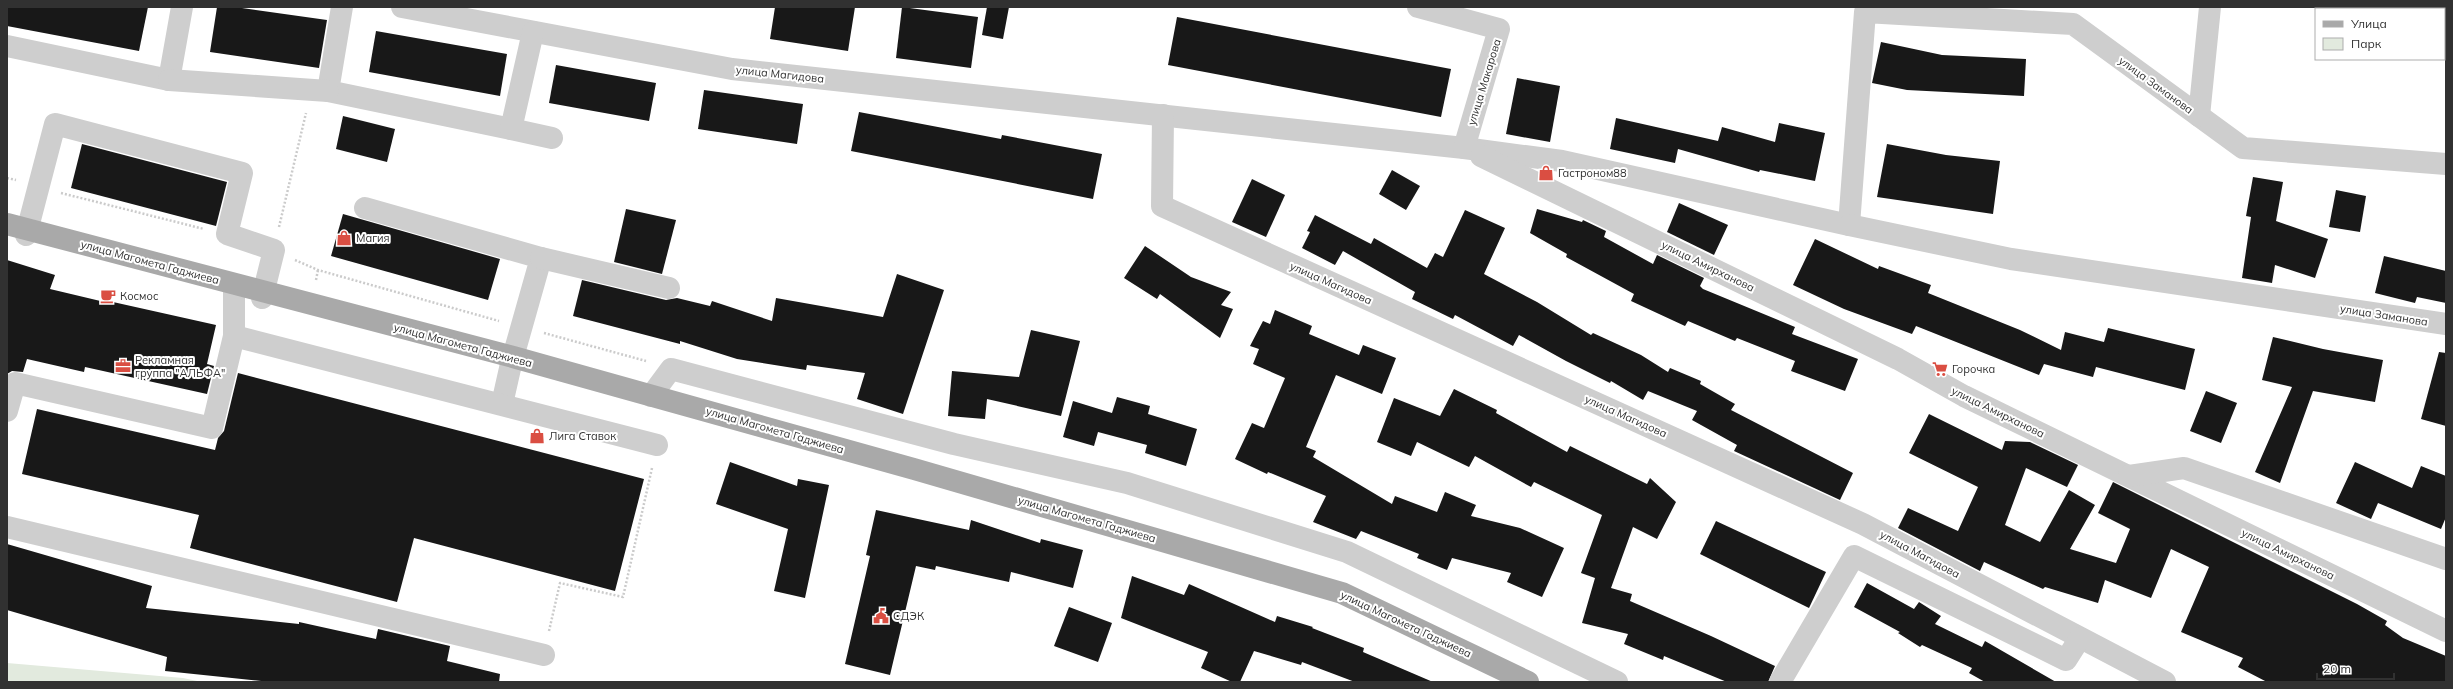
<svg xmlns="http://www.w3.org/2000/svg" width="2453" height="689" font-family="Mulish,sans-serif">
  <rect width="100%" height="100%" fill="#fff"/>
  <!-- green -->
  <path fill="#e2eade" d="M 7,663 L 183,678 L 202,682 L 7,682 Z"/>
  <!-- building -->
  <g fill="#181818">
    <path d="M 7,7 L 148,7 L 139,51 L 7,26 Z"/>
    <path d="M 217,7 L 235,7 L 327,20 L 319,68 L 210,52 Z"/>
    <path d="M 775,7 L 855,7 L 848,51 L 770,39 Z"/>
    <path d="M 902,7 L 978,17 L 971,68 L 896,58 Z"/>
    <path d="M 987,7 L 1009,7 L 1003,39 L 982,35 Z"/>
    <path d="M 1177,17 L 1451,69 L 1441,117 L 1168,65 Z"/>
    <path d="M 376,31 L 507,54 L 500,96 L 369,72 Z"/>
    <path d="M 1881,42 L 1942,55 L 2026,59 L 2024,96 L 1907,90 L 1872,83 Z"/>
    <path d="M 556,65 L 656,83 L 649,121 L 549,103 Z"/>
    <path d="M 1517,78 L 1560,86 L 1550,142 L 1506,134 Z"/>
    <path d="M 704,90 L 803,104 L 797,144 L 698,129 Z"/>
    <path d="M 859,112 L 1001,139 L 1002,135 L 1102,154 L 1093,199 L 851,151 Z"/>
    <path d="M 343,116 L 395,129 L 387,162 L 336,149 Z"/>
    <path d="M 1616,118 L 1718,141 L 1722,127 L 1775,142 L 1779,123 L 1825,133 L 1815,181 L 1760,170 L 1759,172 L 1678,149 L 1675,163 L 1610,149 Z"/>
    <path d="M 82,144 L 227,182 L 216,226 L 71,188 Z"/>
    <path d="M 1887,144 L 1946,155 L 2000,161 L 1993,214 L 1877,197 Z"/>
    <path d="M 1392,170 L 1420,186 L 1406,210 L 1379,194 Z"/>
    <path d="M 2253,177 L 2283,182 L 2276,221 L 2328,239 L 2315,278 L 2275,265 L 2272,283 L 2242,278 L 2251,217 L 2246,216 Z"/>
    <path d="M 1252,179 L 1285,195 L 1266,237 L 1232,222 Z"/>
    <path d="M 2336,190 L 2366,196 L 2360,232 L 2329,227 Z"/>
    <path d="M 1679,203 L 1728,225 L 1714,255 L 1667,232 Z"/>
    <path d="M 626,209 L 676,220 L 662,274 L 614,262 Z"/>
    <path d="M 1537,209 L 1582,222 L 1583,220 L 1606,231 L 1604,237 L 1653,264 L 1657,255 L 1704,278 L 1700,286 L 1703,289 L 1795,327 L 1792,334 L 1858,359 L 1845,391 L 1791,371 L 1795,361 L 1737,338 L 1735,341 L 1688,321 L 1685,326 L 1631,301 L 1634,294 L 1566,257 L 1567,254 L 1530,233 Z"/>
    <path d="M 1465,210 L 1505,228 L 1484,274 L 1537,302 L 1591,335 L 1593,333 L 1641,355 L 1668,372 L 1670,368 L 1701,381 L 1700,384 L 1735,404 L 1731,410 L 1853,473 L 1840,500 L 1734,451 L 1737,445 L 1692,420 L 1697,411 L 1648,391 L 1643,400 L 1611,381 L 1610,383 L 1566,361 L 1519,335 L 1513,346 L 1455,315 L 1453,319 L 1412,299 L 1415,292 L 1343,251 L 1335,265 L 1302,248 L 1310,232 L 1307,231 L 1315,215 L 1371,244 L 1374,238 L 1427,268 L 1435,253 L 1443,257 Z"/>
    <path d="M 343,214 L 500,259 L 488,300 L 331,256 Z"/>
    <path d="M 1815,239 L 1878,269 L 1879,266 L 1931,285 L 1928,293 L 2020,330 L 2061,350 L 2065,332 L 2104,342 L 2108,328 L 2195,349 L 2185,390 L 2096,367 L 2093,377 L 2044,364 L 2039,375 L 1916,326 L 1912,334 L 1844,309 L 1793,285 Z"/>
    <path d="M 1145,246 L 1191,277 L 1231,292 L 1221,305 L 1233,309 L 1220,338 L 1160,294 L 1157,299 L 1124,278 Z"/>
    <path d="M 2384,256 L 2446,271 L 2446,303 L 2417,297 L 2415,303 L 2375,293 Z"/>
    <path d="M 7,260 L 55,275 L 50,289 L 113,304 L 113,302 L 216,325 L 207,364 L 214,366 L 207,394 L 85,367 L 84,372 L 27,359 L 23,372 L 12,371 L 7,374 Z"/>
    <path d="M 897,274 L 944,290 L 903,414 L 857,399 L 865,373 L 807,365 L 806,370 L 737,359 L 680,341 L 680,344 L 573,316 L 582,280 L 666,300 L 677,298 L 710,306 L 712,301 L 772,321 L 776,298 L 883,317 Z"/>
    <path d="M 1275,310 L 1312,326 L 1309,334 L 1359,355 L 1363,345 L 1396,358 L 1382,394 L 1336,375 L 1306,447 L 1316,451 L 1313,457 L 1392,504 L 1395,496 L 1437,512 L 1445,492 L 1476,505 L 1471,516 L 1520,528 L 1564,548 L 1542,597 L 1507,582 L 1511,573 L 1452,558 L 1447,570 L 1417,558 L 1419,554 L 1361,531 L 1356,539 L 1313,522 L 1326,496 L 1268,472 L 1267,474 L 1235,459 L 1252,423 L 1264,428 L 1285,378 L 1253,364 L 1259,349 L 1250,346 L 1263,321 L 1270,324 Z"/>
    <path d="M 1031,330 L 1080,341 L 1061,416 L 987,399 L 985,419 L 948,416 L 952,371 L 1019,377 Z"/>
    <path d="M 2273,337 L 2323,349 L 2383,360 L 2375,402 L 2313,391 L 2280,483 L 2255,472 L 2292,387 L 2262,380 Z"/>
    <path d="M 2439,352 L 2446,353 L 2446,426 L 2421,419 Z"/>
    <path d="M 238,373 L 644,479 L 615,591 L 414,538 L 397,602 L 190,548 L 199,515 L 22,474 L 37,409 L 215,450 L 218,438 L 224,431 Z"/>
    <path d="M 1454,389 L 1497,410 L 1496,413 L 1567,452 L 1570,446 L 1647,484 L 1650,478 L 1676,502 L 1657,539 L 1633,527 L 1611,588 L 1632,594 L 1630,601 L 1711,636 L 1775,666 L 1768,682 L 1727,682 L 1664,656 L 1663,660 L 1624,644 L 1628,634 L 1582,623 L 1595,578 L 1581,573 L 1602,515 L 1534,482 L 1531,487 L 1475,456 L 1469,467 L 1417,442 L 1411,456 L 1377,442 L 1394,398 L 1440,416 Z"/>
    <path d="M 2206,391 L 2237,403 L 2221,443 L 2190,431 Z"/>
    <path d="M 1117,397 L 1150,406 L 1148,414 L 1197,429 L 1186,466 L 1145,453 L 1147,445 L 1098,432 L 1094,446 L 1063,437 L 1073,401 L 1112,413 Z"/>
    <path d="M 1929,414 L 2002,450 L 2005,441 L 2030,442 L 2078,465 L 2067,487 L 2026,468 L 2005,525 L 2040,542 L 2069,490 L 2095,505 L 2070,549 L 2116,563 L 2130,529 L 2098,513 L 2113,482 L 2357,604 L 2387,621 L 2385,625 L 2403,638 L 2446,656 L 2446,682 L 2267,682 L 2238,667 L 2243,658 L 2181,632 L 2209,567 L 2171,549 L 2151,598 L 2105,580 L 2098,603 L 2045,587 L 2043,589 L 1984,562 L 1980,571 L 1898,528 L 1908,508 L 1958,531 L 1978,487 L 1909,453 Z"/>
    <path d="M 730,462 L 797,486 L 798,479 L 829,485 L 805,598 L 774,591 L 788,529 L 716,504 Z"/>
    <path d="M 2355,462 L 2412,488 L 2421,466 L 2446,476 L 2446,517 L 2441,529 L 2378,503 L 2371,519 L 2336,503 Z"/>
    <path d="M 876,510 L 969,530 L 971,520 L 1040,543 L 1041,539 L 1083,550 L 1073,588 L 1011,572 L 1009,582 L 936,566 L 935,570 L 916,566 L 890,675 L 845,664 L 870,556 L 866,555 Z"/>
    <path d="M 1716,521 L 1826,572 L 1809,608 L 1700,554 Z"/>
    <path d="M 7,544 L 152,586 L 146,608 L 299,624 L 299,622 L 376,639 L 378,629 L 450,646 L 447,661 L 500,674 L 499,682 L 271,682 L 165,671 L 167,657 L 7,610 Z"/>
    <path d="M 1132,576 L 1184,595 L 1189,584 L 1275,622 L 1277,616 L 1313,627 L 1312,628 L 1364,648 L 1363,652 L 1433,682 L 1355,682 L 1302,662 L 1301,665 L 1254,651 L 1240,682 L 1232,682 L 1201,668 L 1208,652 L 1121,618 Z"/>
    <path d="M 1867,583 L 1914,609 L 1919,602 L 1941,616 L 1935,624 L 1982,647 L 1985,641 L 2056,682 L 1985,682 L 1969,673 L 1972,668 L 1922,645 L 1920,647 L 1898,633 L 1900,632 L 1854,607 Z"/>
    <path d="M 1069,607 L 1112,623 L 1098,662 L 1054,646 Z"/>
  </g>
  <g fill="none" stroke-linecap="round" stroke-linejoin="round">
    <!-- path -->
    <g stroke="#cbcbcb" stroke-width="2.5" stroke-dasharray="2 2" stroke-linecap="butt">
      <path d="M 7,178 L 16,180"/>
      <path d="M 61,193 L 204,229"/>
      <path d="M 279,227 L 306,113"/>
      <path d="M 295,260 L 318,270 L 499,321"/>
      <path d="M 316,280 L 318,270"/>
      <path d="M 544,333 L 646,361"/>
      <path d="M 549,631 L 560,583 L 623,597 L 652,468"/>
    </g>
    <!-- minor -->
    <g stroke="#cecece" stroke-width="22">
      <path d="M 342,7 L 328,91 L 511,129"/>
      <path d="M 402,7 L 732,69 L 1464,148 L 1562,161 L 1849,225 L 1865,12 L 2073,24 L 2243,148 L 2446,164"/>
      <path d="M 1418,7 L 1499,29 L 1464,148"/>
      <path d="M 533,32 L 511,129 L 552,138"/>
      <path d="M 7,46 L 169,80 L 182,7"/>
      <path d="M 169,80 L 328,91"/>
      <path d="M 1163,115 L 1162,206 L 1863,524 L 2165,682"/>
      <path d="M 2199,116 L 2210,7"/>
      <path d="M 1481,156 L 1898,359 L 1964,396 L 2446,631"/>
      <path d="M 365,208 L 541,258 L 511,364 L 502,404"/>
      <path d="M 1849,225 L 2011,259 L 2446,324"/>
      <path d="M 26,235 L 55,124 L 242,173 L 227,234 L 274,250 L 262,298"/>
      <path d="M 541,258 L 669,288"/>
      <path d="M 234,336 L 657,445"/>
      <path d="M 651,396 L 671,369 L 954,444 L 1127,483 L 1347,552 L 1617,682"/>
      <path d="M 7,411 L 15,383 L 212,428 L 234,336 L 234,290"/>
      <path d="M 2129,476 L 2184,468 L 2446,559"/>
      <path d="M 7,527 L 544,655"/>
      <path d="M 1780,682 L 1854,556 L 2066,660 L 2080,638"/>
    </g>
    <!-- major -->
    <path stroke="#a9a9a9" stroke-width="22" d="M 7,224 L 513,357 L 914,469 L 1342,593 L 1528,682"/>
  </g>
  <!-- icons -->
  <defs>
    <symbol id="shop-bare" viewBox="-9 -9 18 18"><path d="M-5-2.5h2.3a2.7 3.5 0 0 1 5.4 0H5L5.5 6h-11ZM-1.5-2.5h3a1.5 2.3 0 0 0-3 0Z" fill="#da4e42" stroke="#fff" stroke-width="2.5" paint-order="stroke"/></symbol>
    <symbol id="cafe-bare" viewBox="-9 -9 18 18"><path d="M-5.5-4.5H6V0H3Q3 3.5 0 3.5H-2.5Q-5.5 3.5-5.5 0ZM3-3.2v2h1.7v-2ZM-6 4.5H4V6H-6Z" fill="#da4e42" stroke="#fff" stroke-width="2.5" paint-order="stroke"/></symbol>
    <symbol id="office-bare" viewBox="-9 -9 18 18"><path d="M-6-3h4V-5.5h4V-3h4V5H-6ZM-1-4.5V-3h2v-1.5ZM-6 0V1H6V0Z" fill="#da4e42" stroke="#fff" stroke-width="2.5" paint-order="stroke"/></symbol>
    <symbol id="supermarket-bare" viewBox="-9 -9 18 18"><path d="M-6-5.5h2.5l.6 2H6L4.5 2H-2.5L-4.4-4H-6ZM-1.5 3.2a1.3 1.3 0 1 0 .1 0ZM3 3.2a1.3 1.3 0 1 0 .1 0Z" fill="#da4e42" stroke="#fff" stroke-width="2.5" paint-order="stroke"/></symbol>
    <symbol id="civic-bare" viewBox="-9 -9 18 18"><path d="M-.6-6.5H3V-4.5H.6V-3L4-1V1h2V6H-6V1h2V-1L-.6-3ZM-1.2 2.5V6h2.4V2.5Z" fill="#da4e42" stroke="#fff" stroke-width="2.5" paint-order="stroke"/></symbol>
  </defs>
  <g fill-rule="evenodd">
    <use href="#shop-bare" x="1535" y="162" width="22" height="22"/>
    <use href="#shop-bare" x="333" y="227" width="22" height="22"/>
    <use href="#cafe-bare" x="97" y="285" width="22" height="22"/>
    <use href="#office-bare" x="112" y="355" width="22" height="22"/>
    <use href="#supermarket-bare" x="1929" y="358" width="22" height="22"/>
    <use href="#shop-bare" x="526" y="425" width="22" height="22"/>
    <use href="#civic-bare" x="870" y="605" width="22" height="22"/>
  </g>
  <g text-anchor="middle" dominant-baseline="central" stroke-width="4" stroke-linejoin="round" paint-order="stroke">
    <!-- street labels -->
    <g font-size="11" fill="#313131" stroke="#fff">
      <text transform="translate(780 74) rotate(6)">улица Магидова</text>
      <text transform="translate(1484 82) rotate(-73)">улица Макарова</text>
      <text transform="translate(2156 85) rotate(36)">улица Заманова</text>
      <text transform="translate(150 262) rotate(15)">улица Магомета Гаджиева</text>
      <text transform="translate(1708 266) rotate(26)">улица Амирханова</text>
      <text transform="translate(1331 283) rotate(24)">улица Магидова</text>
      <text transform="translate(2384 315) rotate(9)">улица Заманова</text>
      <text transform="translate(463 345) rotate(15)">улица Магомета Гаджиева</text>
      <text transform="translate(1998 412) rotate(26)">улица Амирханова</text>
      <text transform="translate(1626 416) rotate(24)">улица Магидова</text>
      <text transform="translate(775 430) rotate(16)">улица Магомета Гаджиева</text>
      <text transform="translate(1087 519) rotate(16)">улица Магомета Гаджиева</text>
      <text transform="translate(1920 554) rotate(28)">улица Магидова</text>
      <text transform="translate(2288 554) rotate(26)">улица Амирханова</text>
      <text transform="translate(1406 624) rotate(25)">улица Магомета Гаджиева</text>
    </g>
    <!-- poi labels -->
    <g font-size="11" fill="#313131" stroke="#fff" text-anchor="start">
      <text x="1558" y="173">Гастроном88</text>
      <text x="356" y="238">Магия</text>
      <text x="120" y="296">Космос</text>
      <text x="135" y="360">Рекламная<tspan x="135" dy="13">группа "АЛЬФА"</tspan></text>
      <text x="1952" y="369">Горочка</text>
      <text x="549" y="436">Лига Ставок</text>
      <text x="893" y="616">СДЭК</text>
    </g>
  </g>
  <!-- border -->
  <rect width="2453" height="689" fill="none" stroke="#313131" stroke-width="16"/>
  <!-- legend -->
  <rect x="2315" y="8" width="130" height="52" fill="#ffffff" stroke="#adadad"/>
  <rect x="2323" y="21" width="20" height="6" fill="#a9a9a9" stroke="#adadad"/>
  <text x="2351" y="28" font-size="12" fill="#313131">Улица</text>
  <rect x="2323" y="38" width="20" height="12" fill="#e2eade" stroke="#adadad"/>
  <text x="2351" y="48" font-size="12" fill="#313131">Парк</text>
  <!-- scale -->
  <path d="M2317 673v6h77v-6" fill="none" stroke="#313131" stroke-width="2"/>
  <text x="2323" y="673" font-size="12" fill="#313131" stroke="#ffffff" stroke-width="3" paint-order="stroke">20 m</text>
</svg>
